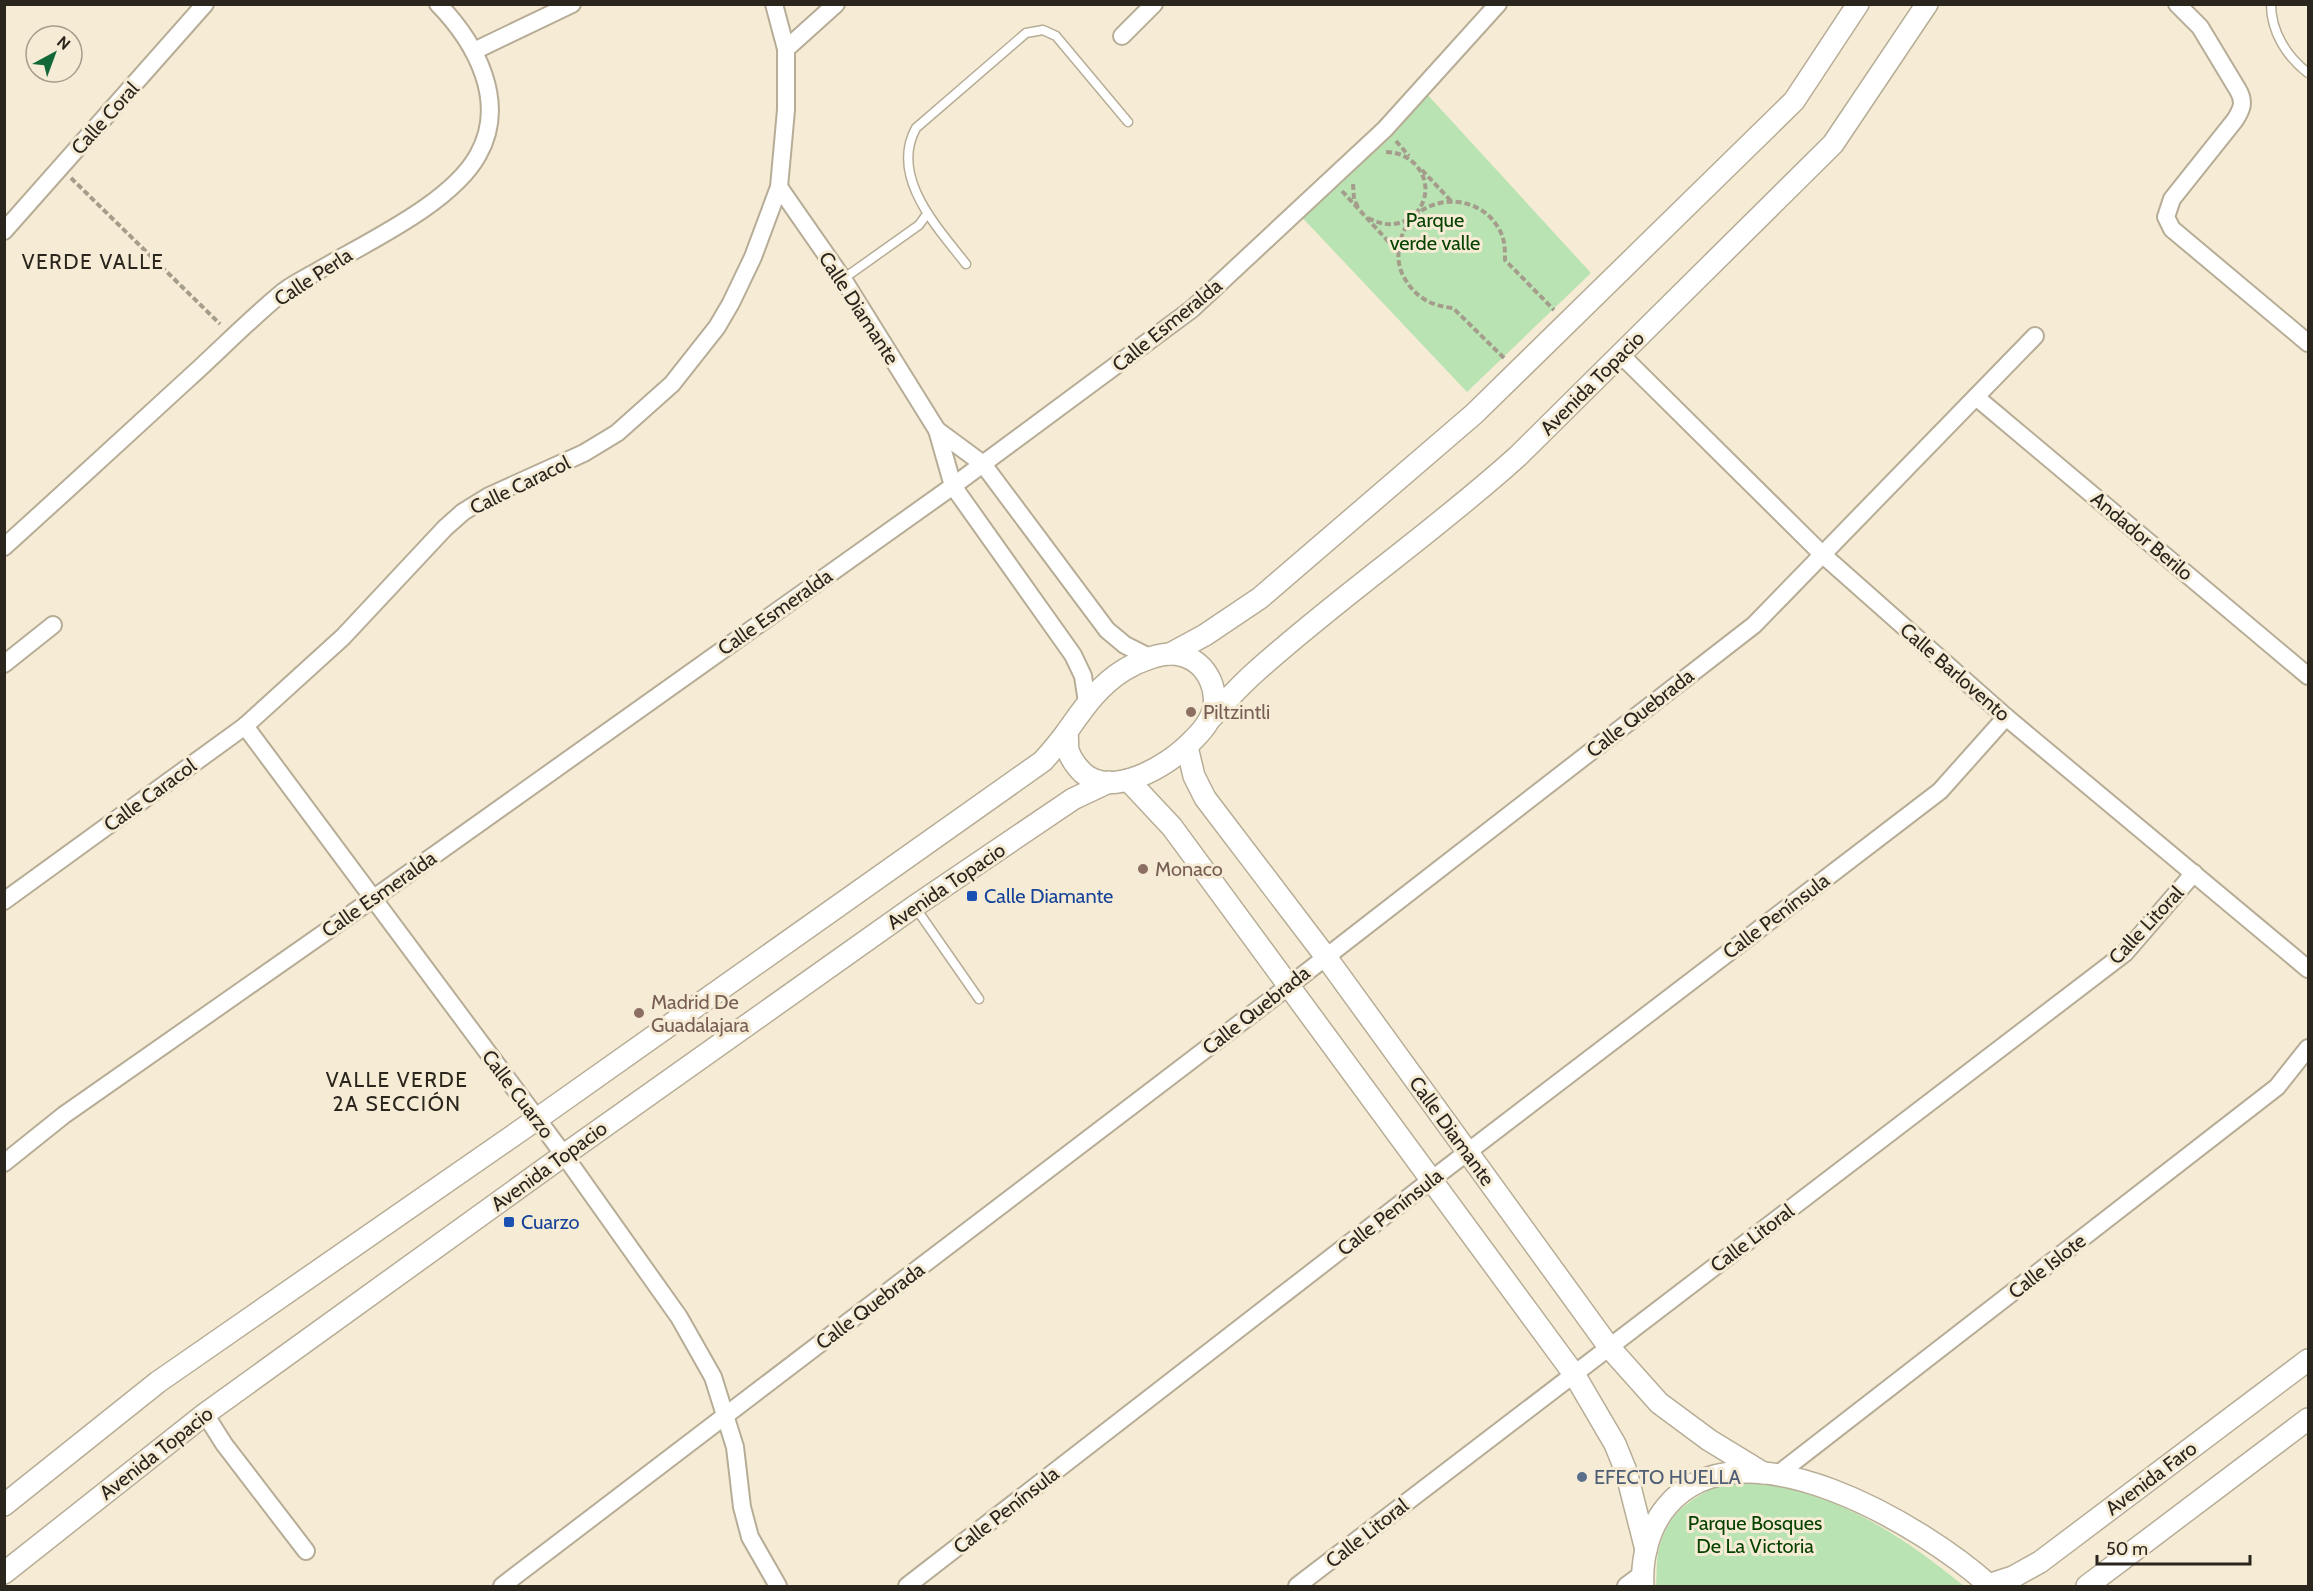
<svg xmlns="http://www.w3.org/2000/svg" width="2313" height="1591" font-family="Cabin,sans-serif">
  <rect width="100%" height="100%" fill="#f6ecd5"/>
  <!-- green -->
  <g fill="#bae3b3">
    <path d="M 1426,93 L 1591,273 L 1467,392 L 1296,211 Z"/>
    <path d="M 1728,1482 C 1820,1481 1895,1530 1964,1586 L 1656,1586 C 1657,1574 1656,1560 1659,1548 C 1669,1510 1694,1496 1728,1482 Z"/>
  </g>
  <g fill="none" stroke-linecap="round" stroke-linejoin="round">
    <defs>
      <g id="service">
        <path d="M 2271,4 C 2271,32 2287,57 2308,73"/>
        <path d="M 966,264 C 938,228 889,177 916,128 L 1026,33 L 1043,30 L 1056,36 L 1128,122"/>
        <path d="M 843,279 L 919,225 L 927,214"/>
        <path d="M 915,907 L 979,999"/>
      </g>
      <g id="minor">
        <path d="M 2177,4 L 2200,27 L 2238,90 C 2245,102 2242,109 2235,120 L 2172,199 L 2166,217 L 2172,229 L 2308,343"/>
        <path d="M 1122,36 L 1154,4"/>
        <path d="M 786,49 L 836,4"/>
        <path d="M 474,51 L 572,4"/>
        <path d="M 779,187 L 843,279 L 937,430 L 953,486 L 1073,655 L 1083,676 L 1087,702"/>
        <path d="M 4,231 L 205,4"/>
        <path d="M 1621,355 L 1822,554 L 2006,717 L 2308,969"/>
        <path d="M 1976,397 L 2308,676"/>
        <path d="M 937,430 L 983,464 L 1107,630 L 1125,645 L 1151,658"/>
        <path d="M 4,547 C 66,491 127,435 189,378 C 220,350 250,319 283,292 C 293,284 306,278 318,271 C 365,243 451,204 478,155 C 508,102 476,43 438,4"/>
        <path d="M 4,664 L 53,625"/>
        <path d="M 245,726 L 564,1155 L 679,1317 L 713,1377 L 735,1447 L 742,1507 L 750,1537 L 778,1586"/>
        <path d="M 4,901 L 245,726 L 343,637 L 445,528 L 463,512 L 489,496 L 584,453 L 617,433 L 672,384 L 717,327 L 731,303 L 753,257 L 779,187 L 786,110 L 786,49 L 774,4"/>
        <path d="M 4,1163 L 64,1115 L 374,898 L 953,486 L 1192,309 L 1385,129 L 1498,4"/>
        <path d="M 205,1414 L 224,1444 L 306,1551"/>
        <path d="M 1777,1475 L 2277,1087 L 2308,1048"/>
        <path d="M 502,1586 L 1290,985 L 1754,625 L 2035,336"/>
        <path d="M 907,1586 L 1431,1180 L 1940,791 L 2006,717"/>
        <path d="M 1297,1586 L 2125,953 L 2194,873"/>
        <path d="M 1626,1586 L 1642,1574"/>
      </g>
      <g id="tertiary">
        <path d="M 1170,654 L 1205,635 L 1260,598 L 1474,414 L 1794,101 L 1858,4"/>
        <path d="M 1211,718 C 1224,703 1238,688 1252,675 C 1337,598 1433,533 1518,456 L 1833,144 L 1927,4"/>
        <path d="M 1187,747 L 1194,776 L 1205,798 L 1326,957 L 1609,1347 L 1659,1403 L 1709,1440 L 1763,1473"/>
        <path d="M 1128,780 L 1172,827 L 1574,1374 L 1615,1444 L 1626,1471 L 1646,1550"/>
        <path d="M 4,1505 L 158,1382 L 537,1119 L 1043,761 C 1051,752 1059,743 1066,733 C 1083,709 1098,686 1124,670 C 1139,661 1163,651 1180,655 C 1208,661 1223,695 1209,720 C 1204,730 1196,737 1189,744 C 1167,766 1112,799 1083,773 C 1076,766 1071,760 1068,750 C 1067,745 1068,738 1067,732"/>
        <path d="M 4,1573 L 205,1414 L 564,1155 L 915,906 L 1073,799 L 1109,782"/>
        <path d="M 1988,1585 L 2013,1577 L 2040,1562 L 2308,1360"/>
        <path d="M 1643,1586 C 1641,1559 1649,1527 1667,1506 C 1742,1416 1925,1527 1990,1586"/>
        <path d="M 2087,1586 L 2308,1419"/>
      </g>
    </defs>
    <!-- service casing -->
    <use href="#service" stroke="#b7ad97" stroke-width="11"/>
    <!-- minor casing -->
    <use href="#minor" stroke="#b7ad97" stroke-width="20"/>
    <!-- tertiary casing -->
    <use href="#tertiary" stroke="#b7ad97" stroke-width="24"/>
    <!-- path -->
    <g stroke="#a59d8c" stroke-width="4" stroke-dasharray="6 3" stroke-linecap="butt">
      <path d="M 1396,141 L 1409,156"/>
      <path d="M 1386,152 C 1417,152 1438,186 1417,212"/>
      <path d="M 1422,170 L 1451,201"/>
      <path d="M 71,178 L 220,324"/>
      <path d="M 1353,184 L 1354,199 L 1359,209"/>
      <path d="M 1342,191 L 1398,252"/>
      <path d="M 1368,218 C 1384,226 1396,227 1412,217"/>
      <path d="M 1504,358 L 1453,308 C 1432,306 1416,298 1405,279 C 1398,268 1397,255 1400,243 C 1409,195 1476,187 1499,229 C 1505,239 1505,249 1505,260 L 1554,310"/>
    </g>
    <!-- service -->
    <use href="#service" stroke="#fff" stroke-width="8"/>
    <!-- minor -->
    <use href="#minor" stroke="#fff" stroke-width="16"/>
    <!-- tertiary -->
    <use href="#tertiary" stroke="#fff" stroke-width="21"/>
  </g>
  <!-- markers -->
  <g fill="#8d6e63" stroke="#f6ecd5" stroke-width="2">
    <circle cx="1191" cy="712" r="6"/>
    <circle cx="1143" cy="869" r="6"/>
    <circle cx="639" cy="1013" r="6"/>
  </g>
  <g fill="#1a4fb4" stroke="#f6ecd5" stroke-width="2">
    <rect x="966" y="890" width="12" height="12" rx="3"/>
    <rect x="503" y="1216" width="12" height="12" rx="3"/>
  </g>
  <circle fill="#5c6f8a" stroke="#f6ecd5" stroke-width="2" cx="1582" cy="1477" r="6"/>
  <g text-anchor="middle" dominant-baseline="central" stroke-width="6" stroke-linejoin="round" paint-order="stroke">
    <!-- street labels -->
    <g font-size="20" fill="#2a261e" stroke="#f6ecd5">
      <text transform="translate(105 118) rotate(-48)">Calle Coral</text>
      <text transform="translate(313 277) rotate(-33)">Calle Perla</text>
      <text transform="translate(859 308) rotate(57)">Calle Diamante</text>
      <text transform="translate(1167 325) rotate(-39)">Calle Esmeralda</text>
      <text transform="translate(1592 383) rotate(-45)">Avenida Topacio</text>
      <text transform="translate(520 485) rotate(-26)">Calle Caracol</text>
      <text transform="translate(2142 536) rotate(40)">Andador Berilo</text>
      <text transform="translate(775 612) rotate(-35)">Calle Esmeralda</text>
      <text transform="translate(1955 672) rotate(41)">Calle Barlovento</text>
      <text transform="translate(1640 713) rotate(-38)">Calle Quebrada</text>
      <text transform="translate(150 795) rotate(-36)">Calle Caracol</text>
      <text transform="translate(946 886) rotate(-34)">Avenida Topacio</text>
      <text transform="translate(379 894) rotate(-35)">Calle Esmeralda</text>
      <text transform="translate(1776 916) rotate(-37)">Calle Península</text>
      <text transform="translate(2146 925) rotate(-47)">Calle Litoral</text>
      <text transform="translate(1256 1010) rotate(-38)">Calle Quebrada</text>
      <text transform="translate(518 1094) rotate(53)">Calle Cuarzo</text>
      <text transform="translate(1452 1131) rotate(54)">Calle Diamante</text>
      <text transform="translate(549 1166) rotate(-36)">Avenida Topacio</text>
      <text transform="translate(1390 1212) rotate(-38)">Calle Península</text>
      <text transform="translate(1752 1238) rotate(-37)">Calle Litoral</text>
      <text transform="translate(2047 1266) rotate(-38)">Calle Islote</text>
      <text transform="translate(870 1306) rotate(-37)">Calle Quebrada</text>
      <text transform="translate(156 1453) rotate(-38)">Avenida Topacio</text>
      <text transform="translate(2151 1478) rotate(-37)">Avenida Faro</text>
      <text transform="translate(1006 1510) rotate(-38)">Calle Península</text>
      <text transform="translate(1367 1533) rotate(-38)">Calle Litoral</text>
    </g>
    <!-- park labels -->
    <g font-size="20" fill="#064200" stroke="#f6ecd5">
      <text x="1435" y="220">Parque<tspan x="1435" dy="23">verde valle</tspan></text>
      <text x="1755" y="1523">Parque Bosques<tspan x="1755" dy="23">De La Victoria</tspan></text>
    </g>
    <!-- education labels -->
    <g font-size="20" fill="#785e54" stroke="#f6ecd5" text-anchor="start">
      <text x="1203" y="712">Piltzintli</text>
      <text x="1155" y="869">Monaco</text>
      <text x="651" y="1002">Madrid De<tspan x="651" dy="23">Guadalajara</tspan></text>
    </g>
    <!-- transit labels -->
    <g font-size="20" fill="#164399" stroke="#f6ecd5" text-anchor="start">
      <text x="984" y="896">Calle Diamante</text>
      <text x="521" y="1222">Cuarzo</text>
    </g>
    <!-- service labels -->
    <g font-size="20" fill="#4e5e75" stroke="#f6ecd5" text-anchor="start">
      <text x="1594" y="1477">EFECTO HUELLA</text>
    </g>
    <!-- neighbourhood labels -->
    <g font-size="21" letter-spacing="1.5" fill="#2a261e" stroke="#f6ecd5">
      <text x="93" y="261">VERDE VALLE</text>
      <text x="397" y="1079">VALLE VERDE<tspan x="397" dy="24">2A SECCIÓN</tspan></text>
    </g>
  </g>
  <!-- border -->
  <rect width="2313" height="1591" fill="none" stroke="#2a261e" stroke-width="12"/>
  <!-- north arrow -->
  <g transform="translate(54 54) rotate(41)"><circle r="28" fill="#f6ecd5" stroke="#a49d8c" stroke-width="1.5"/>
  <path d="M0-4.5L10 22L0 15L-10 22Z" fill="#136839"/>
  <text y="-9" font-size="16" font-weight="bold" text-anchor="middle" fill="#2a261e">N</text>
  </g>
  <!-- scale -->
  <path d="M2097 1555v9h153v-9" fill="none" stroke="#2a261e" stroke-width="3"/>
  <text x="2106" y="1555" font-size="18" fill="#2a261e" stroke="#f6ecd5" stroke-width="4.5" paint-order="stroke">50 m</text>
</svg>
